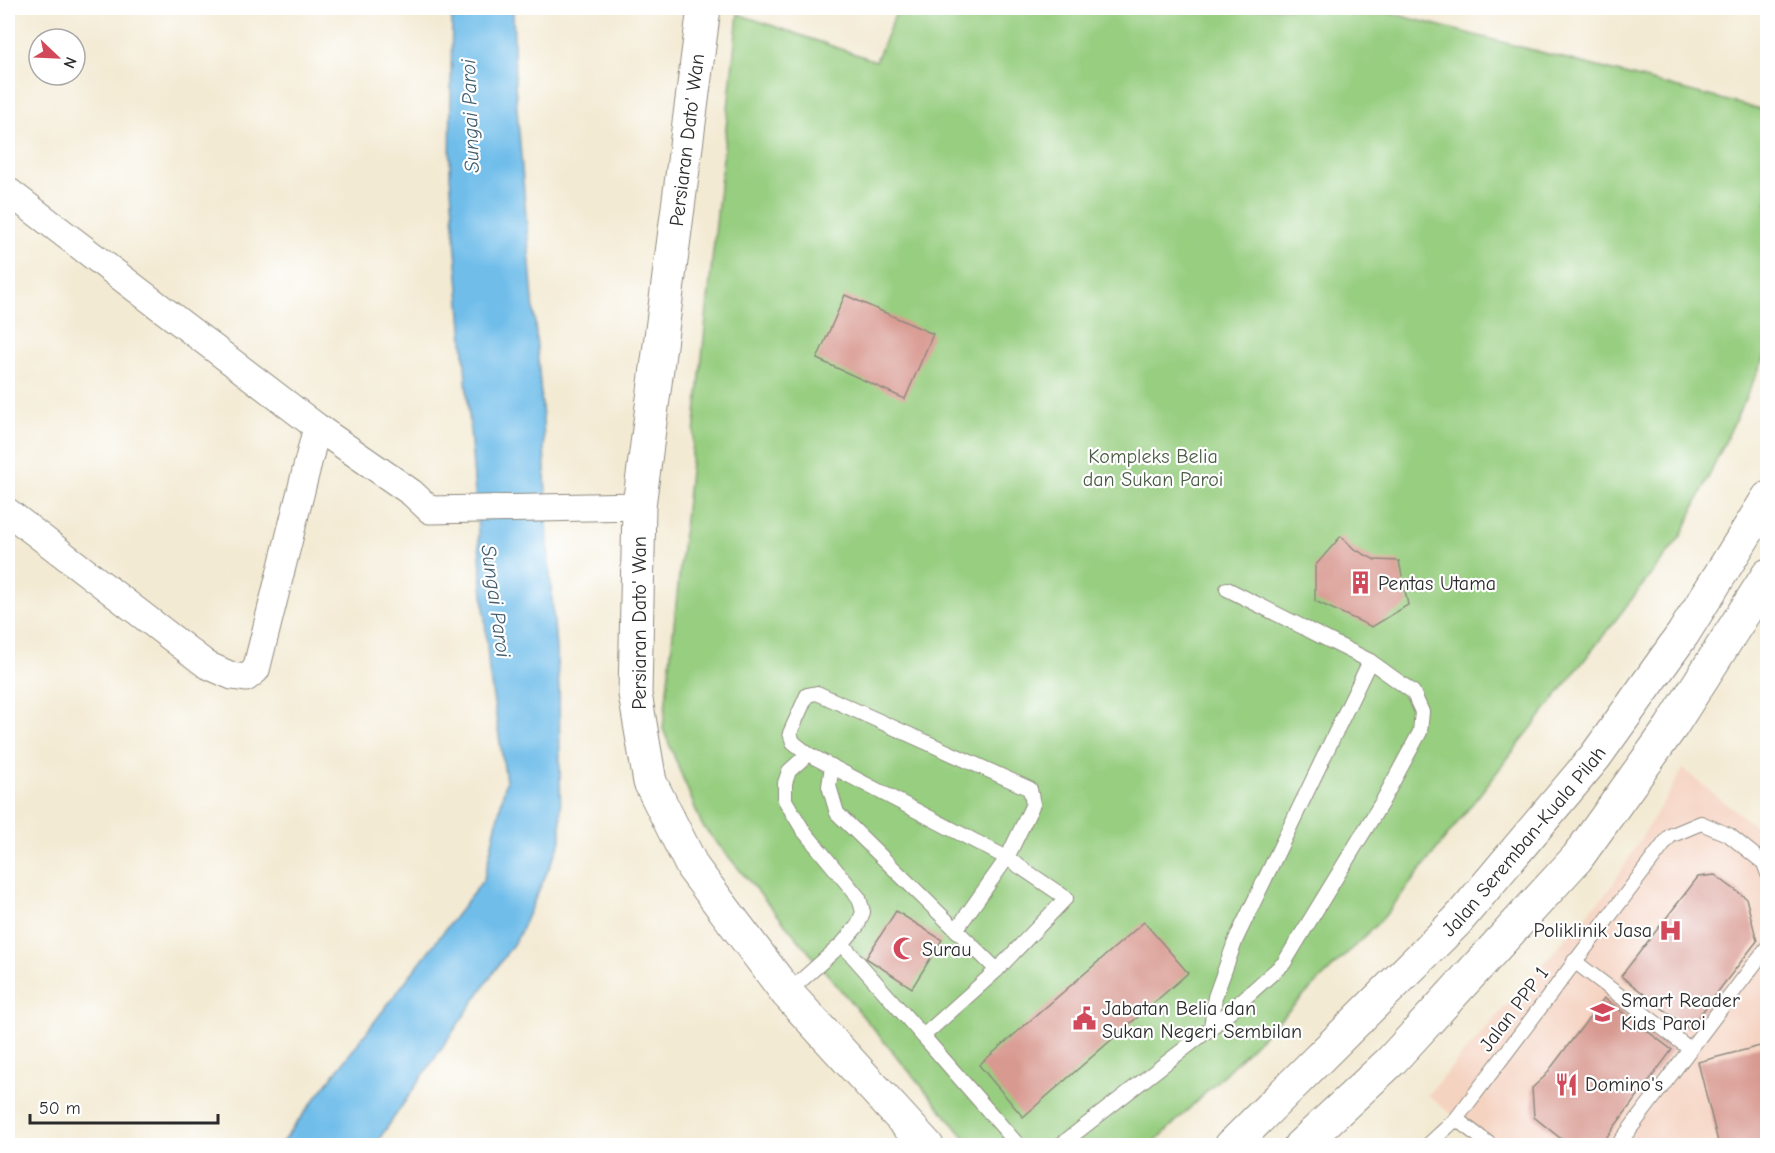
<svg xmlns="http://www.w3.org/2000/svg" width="1775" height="1153" font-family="'Comic Neue',sans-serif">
  <rect width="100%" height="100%" fill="#fff"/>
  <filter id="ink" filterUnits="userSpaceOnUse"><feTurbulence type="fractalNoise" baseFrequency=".0167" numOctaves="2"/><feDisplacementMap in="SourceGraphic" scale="12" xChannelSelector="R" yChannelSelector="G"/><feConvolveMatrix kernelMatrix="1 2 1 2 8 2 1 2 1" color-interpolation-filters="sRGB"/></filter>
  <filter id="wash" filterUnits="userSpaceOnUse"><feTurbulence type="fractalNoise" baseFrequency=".008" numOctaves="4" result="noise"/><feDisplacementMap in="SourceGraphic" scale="24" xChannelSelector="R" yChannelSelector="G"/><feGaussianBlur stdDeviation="1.35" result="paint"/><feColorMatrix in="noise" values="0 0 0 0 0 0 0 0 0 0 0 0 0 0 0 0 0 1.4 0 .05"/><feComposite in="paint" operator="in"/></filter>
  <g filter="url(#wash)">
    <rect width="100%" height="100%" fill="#f3ead3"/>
    <!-- built -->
    <path fill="#f5d3c1" d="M 1683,769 L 1767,836 L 1767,1145 L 1491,1145 L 1427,1095 L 1612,886 Z"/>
    <!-- green -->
    <path fill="#97ce80" stroke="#617c56" stroke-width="1.5" d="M 898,8 L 1371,8 L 1767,111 L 1767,352 L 1681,536 L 1384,917 L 1152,1145 L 971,1145 L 702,825 L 663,729 L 738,14 L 876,61 Z"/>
    <!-- water -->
    <path fill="#70bdea" stroke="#4e748a" stroke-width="1.5" d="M 452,8 L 513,8 L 515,85 L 543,419 L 548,548 L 559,687 L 561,841 L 518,937 L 375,1145 L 279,1146 L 484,879 L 506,781 L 489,671 L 450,175 Z"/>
    <g id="blocks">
      <!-- building -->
      <g fill="#d89990">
        <path d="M 845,295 L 933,334 L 905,399 L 817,359 Z"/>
        <path d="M 1341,536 L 1354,549 L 1375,560 L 1399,561 L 1408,605 L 1372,627 L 1315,601 L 1315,566 Z"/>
        <path d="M 1715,875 L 1746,898 L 1757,941 L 1689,1029 L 1621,976 L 1698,877 Z"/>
        <path d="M 896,911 L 942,940 L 912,988 L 866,958 Z"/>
        <path d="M 1144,922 L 1188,973 L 1023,1117 L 979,1065 Z"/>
        <path d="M 1604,998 L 1672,1050 L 1600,1146 L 1570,1146 L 1534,1117 L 1532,1088 L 1544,1077 Z"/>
        <path d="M 1768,1044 L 1768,1146 L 1719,1146 L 1698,1062 Z"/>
      </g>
    </g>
  </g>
  <g filter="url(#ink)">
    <use href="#blocks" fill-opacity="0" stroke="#8f8a7f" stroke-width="1.5"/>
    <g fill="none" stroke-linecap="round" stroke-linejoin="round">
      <defs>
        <g id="service">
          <path d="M 808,754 L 789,771 L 785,783 L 785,800 L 803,830 L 859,898 L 863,912 L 858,925 L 842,944"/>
          <path d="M 832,766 L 829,786 L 837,813 L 997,970"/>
          <path d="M 956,930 L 1007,858 L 1033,804 L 1030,789 L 817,693 L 807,695 L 790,733 L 793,742 L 808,754 L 1007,858 L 1066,898 L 997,970 L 923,1036 L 1019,1146"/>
          <path d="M 1574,961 L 1690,1049"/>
          <path d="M 787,993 L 842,944 L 923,1036"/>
          <path d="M 1211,1028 L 1215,997 L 1236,939 L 1370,661"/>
          <path d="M 1456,1119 L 1492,1146"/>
          <path d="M 1059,1146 L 1211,1028 L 1284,963 L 1382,802 L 1420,732 L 1422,712 L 1413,692 L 1370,661 L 1227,589"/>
          <path d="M 1427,1146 L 1456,1119 L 1670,836 L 1701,823 L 1729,835 L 1764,863 L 1768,874"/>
          <path d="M 1617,1146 L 1768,946"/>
        </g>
        <g id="minor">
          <path d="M 8,191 L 317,427 L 412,493 L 430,510 L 639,506"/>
          <path d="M 8,512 L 207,665 L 232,676 L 246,678 L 256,670 L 317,427"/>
        </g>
        <path id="tertiary" d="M 704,8 L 639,506 L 635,694 L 650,782 L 693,868 L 787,993 L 927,1146"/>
        <g id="trunk">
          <path id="s1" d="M 1231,1146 L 1457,921 L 1595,757 L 1683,634 L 1768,498"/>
          <path d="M 1300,1146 L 1391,1061 L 1577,858 L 1671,727 L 1768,575"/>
        </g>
      </defs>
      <!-- service casing -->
      <use href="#service" stroke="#8f8a7f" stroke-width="16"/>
      <!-- minor casing -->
      <use href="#minor" stroke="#8f8a7f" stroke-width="29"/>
      <!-- tertiary casing -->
      <use href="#tertiary" stroke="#8f8a7f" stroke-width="35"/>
      <!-- trunk casing -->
      <use href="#trunk" stroke="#8f8a7f" stroke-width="35"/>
      <!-- service -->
      <use href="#service" stroke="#fff" stroke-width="14"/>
      <!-- minor -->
      <use href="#minor" stroke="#fff" stroke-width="27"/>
      <!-- tertiary -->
      <use href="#tertiary" stroke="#fff" stroke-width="33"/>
      <!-- trunk -->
      <use href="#trunk" stroke="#fff" stroke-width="33"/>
    </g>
  </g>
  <!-- icons -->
  <defs>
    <symbol id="building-bare" viewBox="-9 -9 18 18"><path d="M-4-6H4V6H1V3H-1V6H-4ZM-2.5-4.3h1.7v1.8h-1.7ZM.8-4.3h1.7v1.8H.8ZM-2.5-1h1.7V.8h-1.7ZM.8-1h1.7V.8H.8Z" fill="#d1495b" stroke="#fff" stroke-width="2.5" paint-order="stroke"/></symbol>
    <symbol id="hospital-bare" viewBox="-9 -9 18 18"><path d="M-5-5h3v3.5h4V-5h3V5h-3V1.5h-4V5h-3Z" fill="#d1495b" stroke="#fff" stroke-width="2.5" paint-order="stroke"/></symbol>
    <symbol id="mosque-bare" viewBox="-9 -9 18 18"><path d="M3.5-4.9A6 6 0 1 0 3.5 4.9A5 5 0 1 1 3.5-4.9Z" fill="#d1495b" stroke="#fff" stroke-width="2.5" paint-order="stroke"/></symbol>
    <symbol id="school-bare" viewBox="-9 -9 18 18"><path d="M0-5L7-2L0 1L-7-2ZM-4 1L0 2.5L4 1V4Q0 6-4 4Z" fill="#d1495b" stroke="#fff" stroke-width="2.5" paint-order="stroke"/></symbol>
    <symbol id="civic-bare" viewBox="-9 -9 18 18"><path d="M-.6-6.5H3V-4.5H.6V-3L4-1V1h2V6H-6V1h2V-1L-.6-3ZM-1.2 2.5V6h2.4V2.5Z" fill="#d1495b" stroke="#fff" stroke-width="2.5" paint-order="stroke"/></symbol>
    <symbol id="restaurant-bare" viewBox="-9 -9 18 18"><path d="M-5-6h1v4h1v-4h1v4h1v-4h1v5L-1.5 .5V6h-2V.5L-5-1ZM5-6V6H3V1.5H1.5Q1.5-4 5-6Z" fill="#d1495b" stroke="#fff" stroke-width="2.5" paint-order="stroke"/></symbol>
  </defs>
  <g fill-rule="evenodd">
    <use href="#building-bare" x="1344" y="566" width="33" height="33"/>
    <use href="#hospital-bare" x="1654" y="914" width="33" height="33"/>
    <use href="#mosque-bare" x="888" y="932" width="33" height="33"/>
    <use href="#school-bare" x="1586" y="996" width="33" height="33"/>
    <use href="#civic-bare" x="1068" y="1002" width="33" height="33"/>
    <use href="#restaurant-bare" x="1550" y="1068" width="33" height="33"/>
  </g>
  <g text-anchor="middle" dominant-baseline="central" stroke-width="4.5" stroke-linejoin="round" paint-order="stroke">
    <!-- street labels -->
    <g font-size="20" fill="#2b2b2b" stroke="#fff">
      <text transform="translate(687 140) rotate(-83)">Persiaran Dato' Wan</text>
      <text transform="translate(639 623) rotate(-90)">Persiaran Dato' Wan</text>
      <text stroke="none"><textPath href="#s1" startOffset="423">Jalan Seremban-Kuala Pilah</textPath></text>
      <text transform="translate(1514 1009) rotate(-53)">Jalan PPP 1</text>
    </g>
    <!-- park labels -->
    <g font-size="20" fill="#4b5c44" stroke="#fff">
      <text x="1153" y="456">Kompleks Belia<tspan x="1153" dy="23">dan Sukan Paroi</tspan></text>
    </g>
    <!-- poi labels -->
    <g font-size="20" fill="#2b2b2b" stroke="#fff" text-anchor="start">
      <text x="1378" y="583">Pentas Utama</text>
      <text x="1652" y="930" text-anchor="end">Poliklinik Jasa</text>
      <text x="922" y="949">Surau</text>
      <text x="1621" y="1000">Smart Reader<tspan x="1621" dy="23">Kids Paroi</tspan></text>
      <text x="1102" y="1008">Jabatan Belia dan<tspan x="1102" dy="23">Sukan Negeri Sembilan</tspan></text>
      <text x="1585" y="1084">Domino's</text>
    </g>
    <!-- water labels -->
    <g font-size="21" font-style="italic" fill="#435e6e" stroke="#fff">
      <text transform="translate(470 116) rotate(-92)">Sungai Paroi</text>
      <text transform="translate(496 601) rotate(82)">Sungai Paroi</text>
    </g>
  </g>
  <!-- margin -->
  <rect width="1775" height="1153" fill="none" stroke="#fff" stroke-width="30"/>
  <!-- north arrow -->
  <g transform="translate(57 57) rotate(113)"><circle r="28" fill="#ffffff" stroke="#aaaaaa" stroke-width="1.5"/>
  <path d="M0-4.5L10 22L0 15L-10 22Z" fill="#d1495b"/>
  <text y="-9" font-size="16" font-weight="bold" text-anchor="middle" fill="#2b2b2b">N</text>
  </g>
  <!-- scale -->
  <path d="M30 1114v9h188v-9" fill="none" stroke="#2b2b2b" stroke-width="3"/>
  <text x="39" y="1114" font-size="18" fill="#2b2b2b" stroke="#ffffff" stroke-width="4.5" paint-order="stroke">50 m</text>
</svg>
